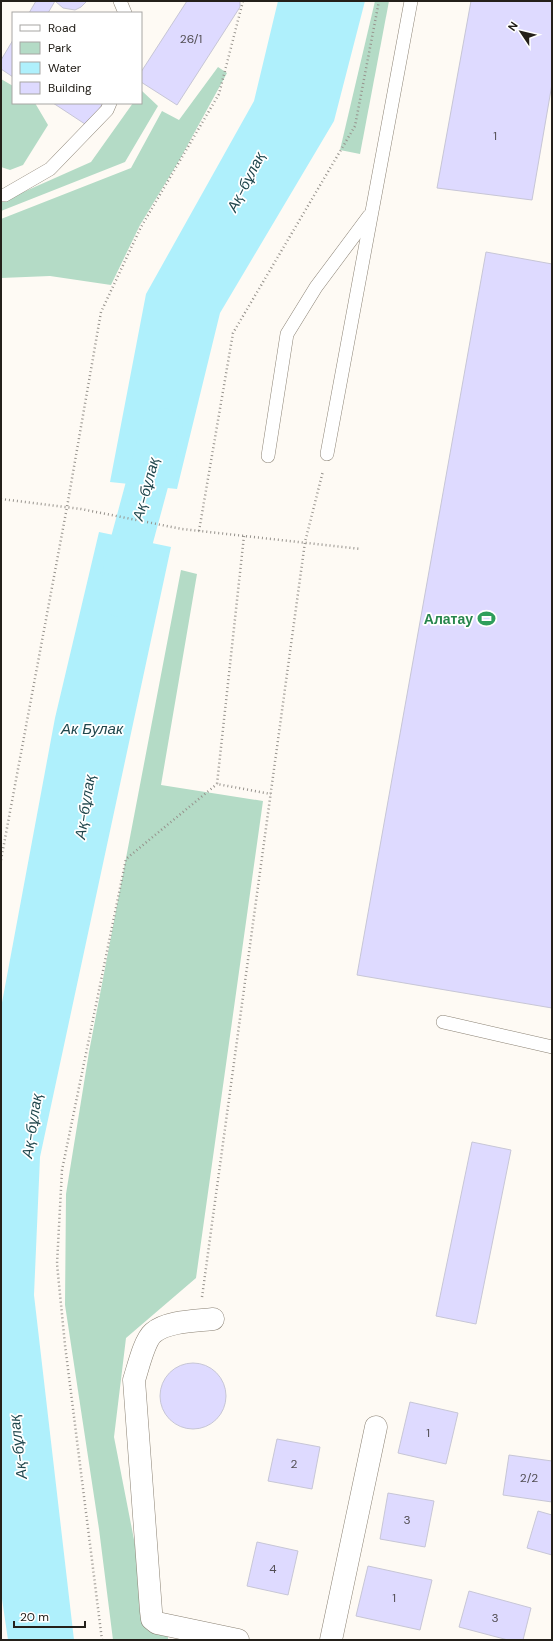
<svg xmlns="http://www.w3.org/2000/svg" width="553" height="1641" font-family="'DM Sans',sans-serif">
  <rect width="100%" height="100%" fill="#fefaf4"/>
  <!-- green -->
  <g fill="#b4dbc6">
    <path d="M 375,1 L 389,1 L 360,154 L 340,150 Z"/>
    <path d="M 218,67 L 227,73 L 180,159 L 140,225 L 111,285 L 50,276 L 1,278 L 1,219 L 131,168 L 162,111 L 179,120 Z"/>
    <path d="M 1,79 L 13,86 L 13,103 L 35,103 L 48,125 L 23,165 L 10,170 L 1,167 Z"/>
    <path d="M 142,91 L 158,106 L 125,162 L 1,211 L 1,202 L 91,162 L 133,103 L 141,103 Z"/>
    <path d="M 181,570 L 197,574 L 161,785 L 263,801 L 196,1278 L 126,1338 L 114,1437 L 152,1632 L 168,1635 L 168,1640 L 113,1640 L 99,1529 L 65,1305 L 66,1194 L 89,1052 Z"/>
  </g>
  <!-- water -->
  <g fill="#aff0fc">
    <path d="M 278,1 L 365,1 L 334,121 L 220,313 L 177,489 L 110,482 L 146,294 L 254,101 Z"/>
    <path d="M 99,532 L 171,547 L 40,1157 L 34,1295 L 74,1640 L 8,1640 L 1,1592 L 1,1008 L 55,718 Z"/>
  </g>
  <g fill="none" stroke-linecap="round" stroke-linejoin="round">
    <!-- river -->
    <path stroke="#aff0fc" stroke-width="42" d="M 120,596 L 126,562 L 162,429"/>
  </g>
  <!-- building -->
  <g fill="#dedaff" stroke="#c7c6d6">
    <path d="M 36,1 L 55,1 L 48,13 L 29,13 Z"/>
    <path d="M 55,1 L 87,1 L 81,7 L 75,10 L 63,8 Z"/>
    <path d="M 187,1 L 240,1 L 240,7 L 177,105 L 141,82 L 141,72 Z"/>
    <path d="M 471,1 L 552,1 L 552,84 L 532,200 L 437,188 Z"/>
    <path d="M 13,40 L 13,77 L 1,69 L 1,60 Z"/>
    <path d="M 53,103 L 103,103 L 88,126 Z"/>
    <path d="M 486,252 L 552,264 L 552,1008 L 357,975 Z"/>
    <path d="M 472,1142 L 511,1150 L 476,1324 L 436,1316 Z"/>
    <circle cx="193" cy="1396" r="33"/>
    <path d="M 410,1402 L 458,1413 L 446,1464 L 398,1453 Z"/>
    <path d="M 277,1439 L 320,1447 L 312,1489 L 268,1481 Z"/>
    <path d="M 509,1455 L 552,1461 L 552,1502 L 503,1495 Z"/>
    <path d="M 388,1493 L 434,1501 L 425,1547 L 380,1539 Z"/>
    <path d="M 538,1511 L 552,1515 L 552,1555 L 527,1548 Z"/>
    <path d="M 257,1542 L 298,1551 L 288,1595 L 247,1586 Z"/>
    <path d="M 368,1566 L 432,1580 L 420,1630 L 356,1616 Z"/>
    <path d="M 469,1591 L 531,1608 L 523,1640 L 508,1640 L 459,1627 Z"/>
  </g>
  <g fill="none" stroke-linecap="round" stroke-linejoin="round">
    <defs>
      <g id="service">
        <path d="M 120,1 L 125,13"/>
        <path d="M 1,195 L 5,195 L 50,169 L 107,110 L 110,103"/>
        <path d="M 327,454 L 411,1"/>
        <path d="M 268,456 L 287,334 L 316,287 L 369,216"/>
        <path d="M 443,1022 L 552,1047"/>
      </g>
      <g id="minor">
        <path d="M 213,1319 C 196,1321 167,1321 153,1333 C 144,1341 138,1368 134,1380 L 151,1611 L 152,1619 L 157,1623 L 238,1640"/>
        <path d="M 331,1640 L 376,1427"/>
      </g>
    </defs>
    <!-- service casing -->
    <use href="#service" stroke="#8b8274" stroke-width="14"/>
    <!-- minor casing -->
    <use href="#minor" stroke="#8b8274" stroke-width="23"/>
    <!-- path -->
    <g stroke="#96928c" stroke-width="2.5" stroke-dasharray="1 3" stroke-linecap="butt">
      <path d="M 1,499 L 81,509 L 182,529 L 361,549"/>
      <path d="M 199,531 L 233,333 L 355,126 L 379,1"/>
      <path d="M 244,536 L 217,784 L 271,794"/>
      <path d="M 1,860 L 67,507 L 101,312 L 141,227 L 219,94 L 243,1"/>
      <path d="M 202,1297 L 305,542 L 323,471"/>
      <path d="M 102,1640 L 65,1345 L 57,1264 L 62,1170 L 126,859 L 217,784"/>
    </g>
    <!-- service -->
    <use href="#service" stroke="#fff" stroke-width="13"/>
    <!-- minor -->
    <use href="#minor" stroke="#fff" stroke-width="22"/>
  </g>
  <!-- icons -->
  <defs>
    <symbol id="stadium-bare" viewBox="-9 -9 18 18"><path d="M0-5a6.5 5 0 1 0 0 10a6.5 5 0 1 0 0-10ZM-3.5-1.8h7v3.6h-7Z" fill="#2e9e5b" stroke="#fff" stroke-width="2.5" paint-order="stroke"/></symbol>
  </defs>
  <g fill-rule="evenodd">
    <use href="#stadium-bare" x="474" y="606" width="25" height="25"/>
  </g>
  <g text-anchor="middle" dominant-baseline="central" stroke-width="3.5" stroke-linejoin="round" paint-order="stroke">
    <!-- number labels -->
    <g font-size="12" fill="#524e53">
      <text x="191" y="39">26/1</text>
      <text x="495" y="136">1</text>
      <text x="428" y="1433">1</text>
      <text x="294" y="1464">2</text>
      <text x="529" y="1478">2/2</text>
      <text x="407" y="1520">3</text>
      <text x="273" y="1569">4</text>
      <text x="394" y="1598">1</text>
      <text x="495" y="1618">3</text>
    </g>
    <!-- leisure labels -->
    <g font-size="14" font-weight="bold" fill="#27864d" stroke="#fff" text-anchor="end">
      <text x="473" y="619">Алатау</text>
    </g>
    <!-- water labels -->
    <g font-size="15" font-style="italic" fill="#20474d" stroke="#fff">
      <text transform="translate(246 182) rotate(-63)">Ақ-бұлақ</text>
      <text transform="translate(146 489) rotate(-75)">Ақ-бұлақ</text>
      <text x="92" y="729">Ак Булак</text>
      <text transform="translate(85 807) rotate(-81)">Ақ-бұлақ</text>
      <text transform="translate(32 1126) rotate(-81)">Ақ-бұлақ</text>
      <text transform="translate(18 1447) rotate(-97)">Ақ-бұлақ</text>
    </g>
  </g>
  <!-- border -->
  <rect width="553" height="1641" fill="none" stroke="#24201a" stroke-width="4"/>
  <!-- legend -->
  <rect x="12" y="12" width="130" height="92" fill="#ffffff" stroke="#a7a6a3"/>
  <rect x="20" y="25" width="20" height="6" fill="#ffffff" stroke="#a7a6a3"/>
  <text x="48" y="32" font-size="12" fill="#24201a">Road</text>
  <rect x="20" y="42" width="20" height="12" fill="#b4dbc6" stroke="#a7a6a3"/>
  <text x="48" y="52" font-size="12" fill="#24201a">Park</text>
  <rect x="20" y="62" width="20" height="12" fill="#aff0fc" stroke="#a7a6a3"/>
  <text x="48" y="72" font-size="12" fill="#24201a">Water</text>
  <rect x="20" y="82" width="20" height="12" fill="#dedaff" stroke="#a7a6a3"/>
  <text x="48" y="92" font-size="12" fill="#24201a">Building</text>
  <!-- north arrow -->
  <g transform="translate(521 32) rotate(305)" stroke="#ffffff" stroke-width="3" paint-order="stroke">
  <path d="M0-3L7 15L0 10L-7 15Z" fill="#24201a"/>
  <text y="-6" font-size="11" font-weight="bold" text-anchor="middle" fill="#24201a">N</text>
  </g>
  <!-- scale -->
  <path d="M14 1621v6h71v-6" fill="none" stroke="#24201a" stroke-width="2"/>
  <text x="20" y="1621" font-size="12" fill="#24201a" stroke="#ffffff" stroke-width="3" paint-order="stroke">20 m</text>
</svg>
